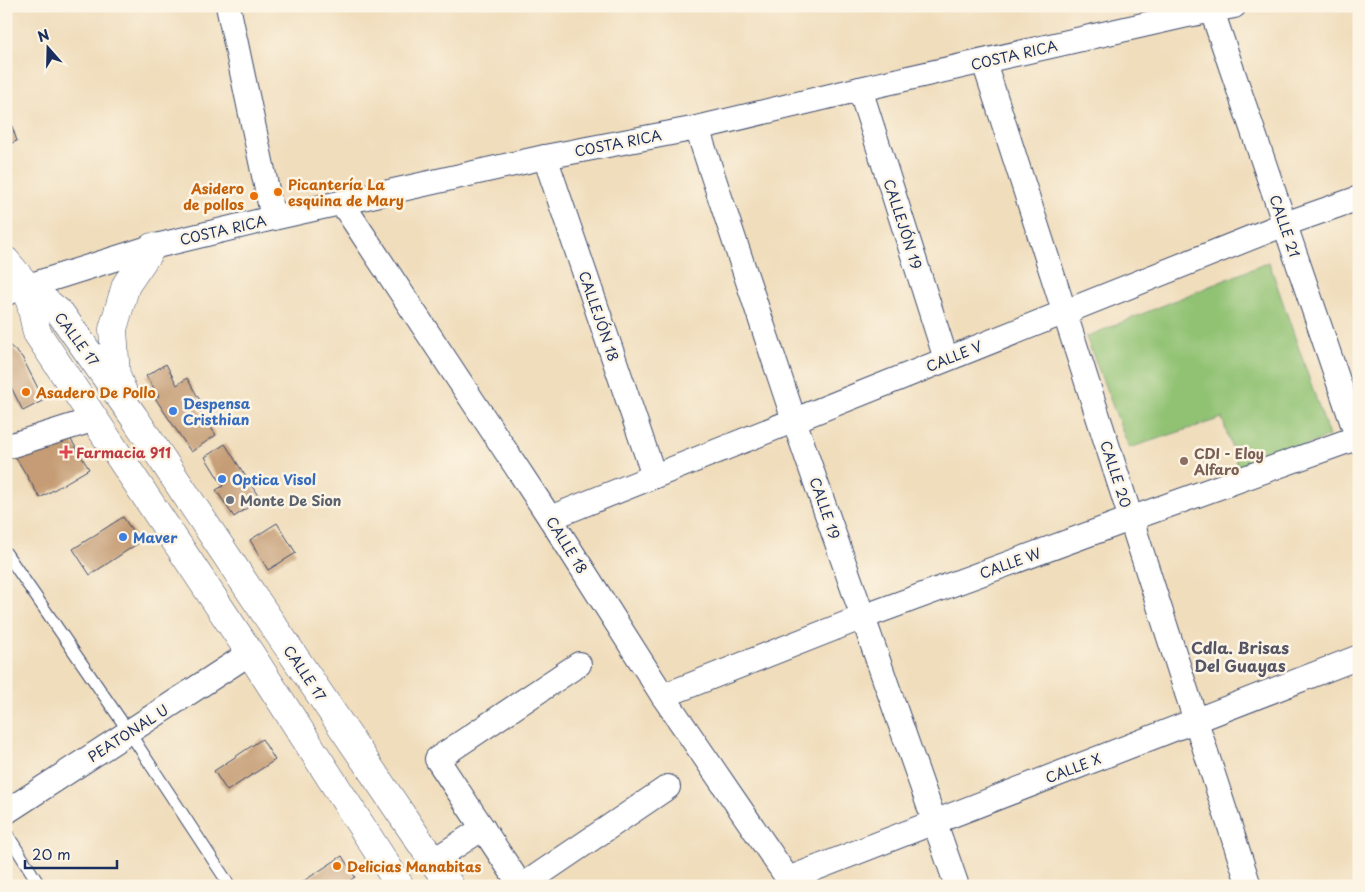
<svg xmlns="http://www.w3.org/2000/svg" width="1365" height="892" font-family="'Playpen Sans',sans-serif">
  <rect width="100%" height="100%" fill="#fcf5e5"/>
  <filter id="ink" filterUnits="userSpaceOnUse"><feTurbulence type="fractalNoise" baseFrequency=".02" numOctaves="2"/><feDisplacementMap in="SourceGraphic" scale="10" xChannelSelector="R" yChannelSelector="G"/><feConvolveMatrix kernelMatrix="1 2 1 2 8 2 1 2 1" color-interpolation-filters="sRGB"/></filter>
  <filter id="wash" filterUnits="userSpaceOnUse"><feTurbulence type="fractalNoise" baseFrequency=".0096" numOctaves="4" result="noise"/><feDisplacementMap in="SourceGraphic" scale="20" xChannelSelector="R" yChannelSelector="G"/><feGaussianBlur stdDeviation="1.12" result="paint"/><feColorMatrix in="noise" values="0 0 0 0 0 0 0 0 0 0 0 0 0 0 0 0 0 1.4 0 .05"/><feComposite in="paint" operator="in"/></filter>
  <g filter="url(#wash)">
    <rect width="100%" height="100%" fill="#f0ddbc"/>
    <!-- green -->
    <path fill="#91c273" stroke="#567868" d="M 1269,262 L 1329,436 L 1240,473 L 1222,418 L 1129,448 L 1086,337 Z"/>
    <g id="blocks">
      <!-- building -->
      <g fill="#c59c74">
        <path d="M 6,109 L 17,141 L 6,145 Z"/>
        <path d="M 6,342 L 22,357 L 44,400 L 23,411 L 9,383 L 6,384 Z"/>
        <path d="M 166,364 L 177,385 L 187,378 L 202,404 L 196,406 L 216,435 L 191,452 L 155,398 L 159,396 L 146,376 Z"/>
        <path d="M 70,438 L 89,469 L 40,498 L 15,456 Z"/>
        <path d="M 225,444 L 260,499 L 234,517 L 216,490 L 223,486 L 205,457 Z"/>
        <path d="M 123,517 L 140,542 L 90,575 L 73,549 Z"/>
        <path d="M 277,523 L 296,553 L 268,570 L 250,540 Z"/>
        <path d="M 262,739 L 275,760 L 227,791 L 214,771 Z"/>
        <path d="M 342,856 L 355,877 L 342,886 L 296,886 Z"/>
      </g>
    </g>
  </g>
  <g filter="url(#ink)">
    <use href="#blocks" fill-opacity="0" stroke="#3b496c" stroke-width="1"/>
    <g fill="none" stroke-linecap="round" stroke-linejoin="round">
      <defs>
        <g id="lane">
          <path d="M 6,553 L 129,732 L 230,886"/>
          <path d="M 6,832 L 40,886"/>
        </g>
        <g id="street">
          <path d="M 228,6 L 273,218"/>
          <path d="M 1212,11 L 1359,442"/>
          <path d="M 984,62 L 1249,886"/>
          <path d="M 860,89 L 946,359"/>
          <path d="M 697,128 L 794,420 L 957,886"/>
          <path d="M 545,157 L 654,476"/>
          <path d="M 342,203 L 550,518 L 663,696 L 793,886"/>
          <path d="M 6,293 L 152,247 L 273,218 L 545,157 L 697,128 L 860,89 L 1183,16 L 1234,6"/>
          <path d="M 6,447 L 95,419"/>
          <path d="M 550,518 L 1285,224 L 1359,198"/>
          <path d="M 663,696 L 863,617 L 1130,519 L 1359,437"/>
          <path d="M 6,812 L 250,653"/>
          <path d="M 433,861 L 483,828"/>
          <path d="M 788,879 L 1359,657"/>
          <path d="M 521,886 L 437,759 L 579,664"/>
          <path d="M 522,886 L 668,787"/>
        </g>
        <g id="secondary">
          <path d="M 6,261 L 27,286 L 61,314 L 134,417 L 258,603 L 450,886"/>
          <path d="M 27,286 L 37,333 L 250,653 L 400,886"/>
          <path d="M 123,392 L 116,375 L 113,329 L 126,285 L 152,247"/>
        </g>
      </defs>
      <!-- lane casing -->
      <use href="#lane" stroke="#3b496c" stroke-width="13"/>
      <!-- street casing -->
      <use href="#street" stroke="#3b496c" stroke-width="26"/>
      <!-- secondary casing -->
      <use href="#secondary" stroke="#3b496c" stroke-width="29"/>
      <!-- lane -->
      <use href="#lane" stroke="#fff" stroke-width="11"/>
      <!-- street -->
      <use href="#street" stroke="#fff" stroke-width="24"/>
      <!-- secondary -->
      <use href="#secondary" stroke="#fff" stroke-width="28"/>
    </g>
  </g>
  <!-- markers -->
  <g fill="#e8710a" stroke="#fcf5e5" stroke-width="2">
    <circle cx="278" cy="192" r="5"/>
    <circle cx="254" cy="196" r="5"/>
    <circle cx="26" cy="392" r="5"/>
    <circle cx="337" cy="866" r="5"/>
  </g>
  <g fill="#3f7fe0" stroke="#fcf5e5" stroke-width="2">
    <circle cx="173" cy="411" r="5"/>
    <circle cx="222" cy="479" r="5"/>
    <circle cx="123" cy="537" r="5"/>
  </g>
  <path fill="#e0444e" stroke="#fcf5e5" stroke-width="2" d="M63.5 444.5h5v5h5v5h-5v5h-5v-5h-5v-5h5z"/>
  <circle fill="#8d6e63" stroke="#fcf5e5" stroke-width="2" cx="1184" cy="461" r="5"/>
  <circle fill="#6b7280" stroke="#fcf5e5" stroke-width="2" cx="230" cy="500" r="5"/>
  <g text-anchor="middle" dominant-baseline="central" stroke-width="5" stroke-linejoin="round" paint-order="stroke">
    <!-- street labels -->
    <g font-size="14" fill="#1b2f5e" stroke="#fcf5e5">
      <text transform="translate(1014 55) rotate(-13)">COSTA RICA</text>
      <text transform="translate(618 143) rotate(-11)">COSTA RICA</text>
      <text transform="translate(903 224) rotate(72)">CALLEJÓN 19</text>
      <text transform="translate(1285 226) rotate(71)">CALLE 21</text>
      <text transform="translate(223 230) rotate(-13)">COSTA RICA</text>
      <text transform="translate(599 316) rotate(71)">CALLEJÓN 18</text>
      <text transform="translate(77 339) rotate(53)">CALLE 17</text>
      <text transform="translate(954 356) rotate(-22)">CALLE V</text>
      <text transform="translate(1116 474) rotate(72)">CALLE 20</text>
      <text transform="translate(825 508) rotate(71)">CALLE 19</text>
      <text transform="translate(567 545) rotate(58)">CALLE 18</text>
      <text transform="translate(1010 563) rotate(-20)">CALLE W</text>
      <text transform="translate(305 673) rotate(56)">CALLE 17</text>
      <text transform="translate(128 733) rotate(-33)">PEATONAL U</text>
      <text transform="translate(1073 768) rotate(-21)">CALLE X</text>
    </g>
    <!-- food labels -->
    <g font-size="14" font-weight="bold" fill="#c56008" stroke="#fcf5e5" text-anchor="start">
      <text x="288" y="184">Picantería La<tspan x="288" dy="16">esquina de Mary</tspan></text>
      <text x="244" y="188" text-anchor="end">Asidero<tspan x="244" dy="16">de pollos</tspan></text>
      <text x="36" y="392">Asadero De Pollo</text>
      <text x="347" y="866">Delicias Manabitas</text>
    </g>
    <!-- shop labels -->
    <g font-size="14" font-weight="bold" fill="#366cbe" stroke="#fcf5e5" text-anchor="start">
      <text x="183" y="403">Despensa<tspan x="183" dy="16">Cristhian</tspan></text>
      <text x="232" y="479">Optica Visol</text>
      <text x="133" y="537">Maver</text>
    </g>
    <!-- health labels -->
    <g font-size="14" font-weight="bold" fill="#be3a42" stroke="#fcf5e5" text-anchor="start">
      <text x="76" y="452">Farmacia 911</text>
    </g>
    <!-- education labels -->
    <g font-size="14" font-weight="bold" fill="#785e54" stroke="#fcf5e5" text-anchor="start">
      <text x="1194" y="453">CDI - Eloy<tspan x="1194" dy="16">Alfaro</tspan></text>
    </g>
    <!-- worship labels -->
    <g font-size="14" font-weight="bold" fill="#5b616d" stroke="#fcf5e5" text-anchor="start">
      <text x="240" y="500">Monte De Sion</text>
    </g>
    <!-- quarter labels -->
    <g font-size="16" font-weight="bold" fill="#565566" stroke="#fcf5e5">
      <text x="1240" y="647">Cdla. Brisas<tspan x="1240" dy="18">Del Guayas</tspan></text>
    </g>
  </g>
  <!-- margin -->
  <rect width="1365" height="892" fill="none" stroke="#fcf5e5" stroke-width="25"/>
  <!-- north arrow -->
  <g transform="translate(48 48) rotate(340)" stroke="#fcf5e5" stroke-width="4" paint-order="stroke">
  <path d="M0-4L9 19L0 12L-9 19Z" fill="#1b2f5e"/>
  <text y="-8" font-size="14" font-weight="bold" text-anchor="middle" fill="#1b2f5e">N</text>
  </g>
  <!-- scale -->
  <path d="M25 860v8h92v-8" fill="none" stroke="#1b2f5e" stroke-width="2.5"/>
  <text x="32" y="860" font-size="15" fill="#1b2f5e" stroke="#fcf5e5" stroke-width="4" paint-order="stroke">20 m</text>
</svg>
